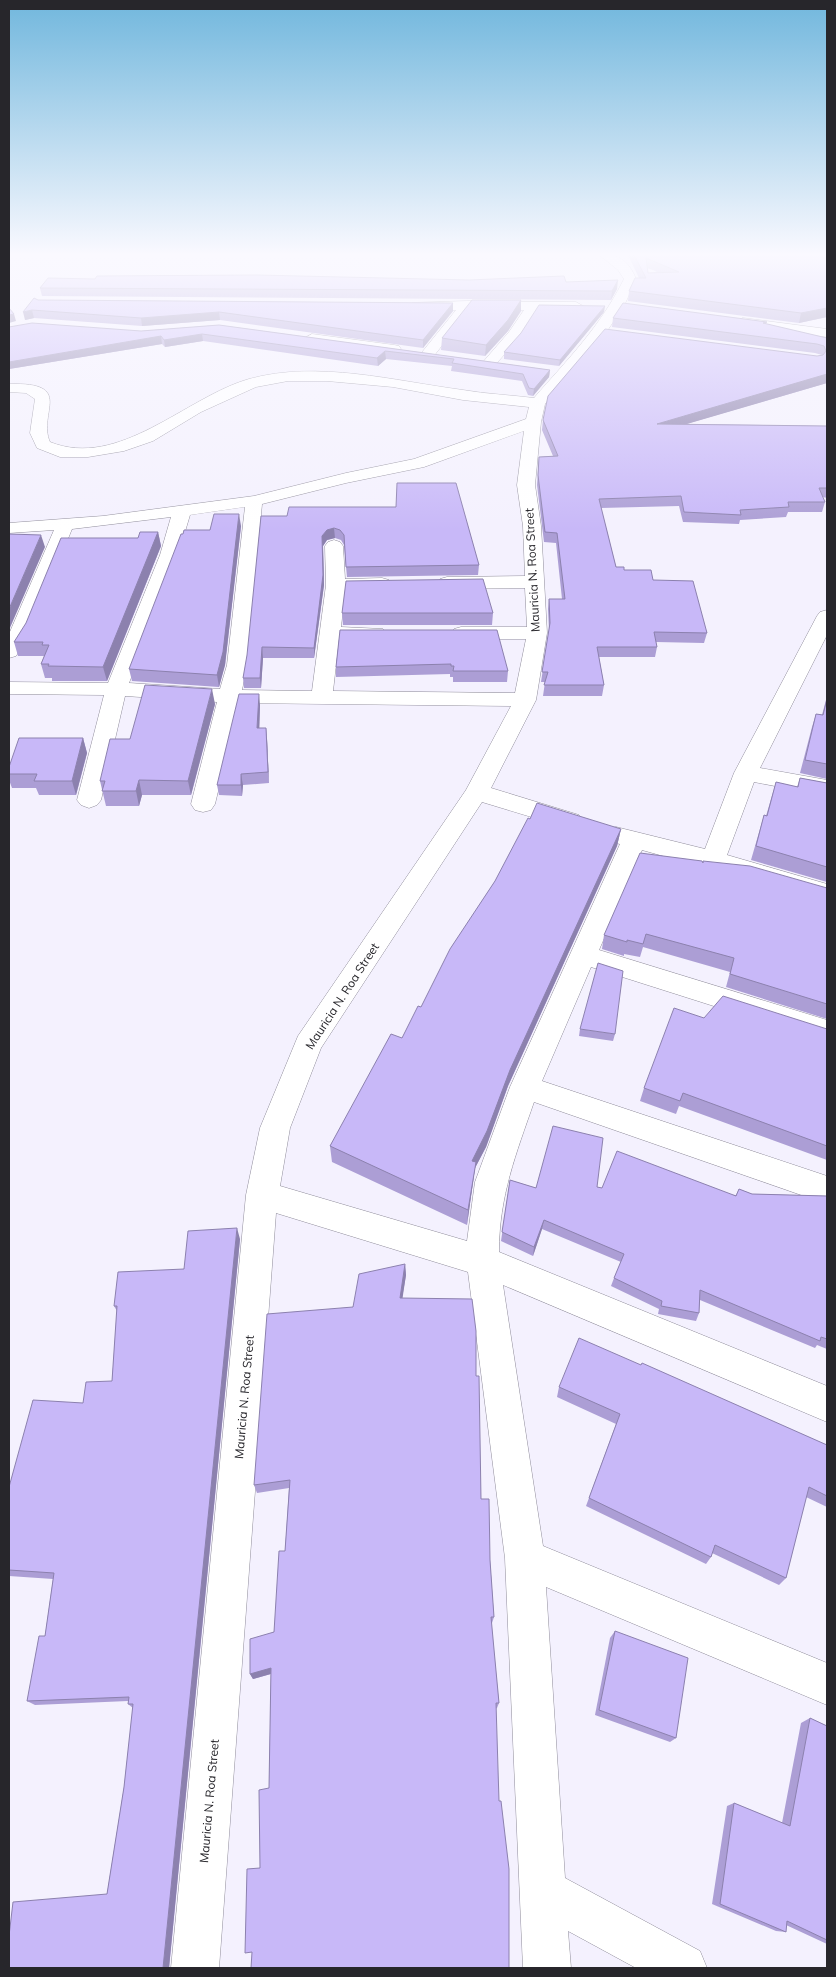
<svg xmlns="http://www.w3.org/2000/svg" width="836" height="1977" font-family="Mulish,sans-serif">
  <rect width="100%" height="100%" fill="#f4f1fe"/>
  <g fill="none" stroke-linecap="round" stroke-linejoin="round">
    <defs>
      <g id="minor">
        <path d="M 597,253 C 616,253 629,260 636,279 L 624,306 L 605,334 L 545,404 L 541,422 L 535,485 L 541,526 L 547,633 L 536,700 L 491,788 L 579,815 L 583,821 L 579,827 L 571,829 L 482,802 L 321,1048 L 290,1128 L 280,1186 L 467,1241 L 475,1182 L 510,1087 L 620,844 L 607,841 L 604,835 L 607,829 L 616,827 L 705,849 L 734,773 L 817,616 L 820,612 L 827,610 L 827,635 L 760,768 L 827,780 L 827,796 L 754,782 L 727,855 L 827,884 L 827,902 L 642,850 L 599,950 L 827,1020 L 827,1042 L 591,967 L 542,1081 L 827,1176 L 827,1204 L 534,1102 C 516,1154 499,1196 499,1252 L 827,1386 L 827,1422 L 503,1285 L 543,1546 L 827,1663 L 827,1705 L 546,1587 L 565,1878 L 700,1951 L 707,1968 L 636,1968 L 568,1931 L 571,1968 L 523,1968 L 505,1558 L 468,1272 L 276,1213 L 219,1968 L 171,1968 L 246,1195 L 260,1128 L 298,1036 L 466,790 L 511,706 L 239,703 L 215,804 L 211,810 L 203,812 L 195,810 L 191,804 L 217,702 L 125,696 L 101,800 L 97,805 L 89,808 L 81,805 L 77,800 L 104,695 L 9,694 L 9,682 L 108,683 L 160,555 L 171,517 L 72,529 L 28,636 L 16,656 L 9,658 L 9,634 L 54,530 L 9,533 L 9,523 L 103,516 L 254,496 L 346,473 L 414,459 L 526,419 L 529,407 L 463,400 L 393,387 L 327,381 L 288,381 L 256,387 L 201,412 L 153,441 L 124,451 L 88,457 L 60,457 L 37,448 L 30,433 L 35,399 L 26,393 L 9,392 L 9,384 C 76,382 37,413 50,442 C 119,470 186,397 249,379 C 318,360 394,381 463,390 C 486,394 510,395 534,398 C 569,358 600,327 624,279 L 618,270 ZM 524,431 L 517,485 L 523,526 L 525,576 L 447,577 L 440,579 L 437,583 L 440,587 L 447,589 L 525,588 L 527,627 L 461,627 L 454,629 L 451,633 L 454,637 L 461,639 L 526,639 L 515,693 L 333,691 L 339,639 L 383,637 L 386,633 L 383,629 L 341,627 L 345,591 L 389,588 L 392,584 L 389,580 L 382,578 L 345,579 L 343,546 L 340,542 L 334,540 L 328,542 L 325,546 L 326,585 L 312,691 L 242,690 L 247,665 L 262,504 L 346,483 L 424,467 ZM 245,507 L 227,665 L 220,689 L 129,683 L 178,555 L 190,515 Z"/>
        <path d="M 467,301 L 576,302 L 583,306 L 576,310 L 537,310 L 519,338 L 495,365 L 485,365 L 483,362 L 509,332 L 524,310 L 470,310 L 433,357 L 423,357 L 421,354 L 423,351 L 456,310 L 417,310 L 412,309 L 410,306 L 412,303 Z"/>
        <path d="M 743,318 L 827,329 L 827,337 L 738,325 L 736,322 Z"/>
        <path d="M 312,334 L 394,345 L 399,346 L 401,349 L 399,352 L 394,353 L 307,341 L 305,338 Z"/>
      </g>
    </defs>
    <!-- minor casing -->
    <use href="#minor" stroke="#908d9b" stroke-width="1"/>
    <!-- minor -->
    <use href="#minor" fill="#fff" fill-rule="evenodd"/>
  </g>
  <!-- wall -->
  <g fill="#ac9ed5" fill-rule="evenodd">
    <path d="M 627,253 L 818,253 L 824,258 L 827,258 L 827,317 L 799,323 L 628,301 L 629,291 L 639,278 ZM 647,268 L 653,270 L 657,272 L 648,273 Z"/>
    <path d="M 95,279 L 566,282 L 617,289 L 611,300 L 42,296 L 40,288 Z"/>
    <path d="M 38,300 L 453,303 L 453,311 L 423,348 L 220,320 L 142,326 L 34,318 L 25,320 Z"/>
    <path d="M 521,311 L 508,331 L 485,356 L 441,350 L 442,338 Z"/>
    <path d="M 604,312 L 559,366 L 504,359 L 504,352 Z"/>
    <path d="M 613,318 L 766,324 L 827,338 L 827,383 L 686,424 L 827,426 L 827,498 L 823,497 L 825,502 L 822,512 L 788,512 L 786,517 L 740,520 L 739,524 L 683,522 L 679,506 L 601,508 L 616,567 L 653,580 L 707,633 L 704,643 L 656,642 L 657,647 L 655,657 L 599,657 L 604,685 L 602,696 L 543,696 L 545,682 L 541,682 L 549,630 L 548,609 L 549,599 L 562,599 L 556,543 L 544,542 L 537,485 L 539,457 L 553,456 L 542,430 L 543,420 L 822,355 L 815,353 L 612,327 Z"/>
    <path d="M 219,325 L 550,370 L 549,377 L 533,396 L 528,395 L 522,381 L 451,371 L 452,366 L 386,359 L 378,366 L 203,341 L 165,347 L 162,344 L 9,369 L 9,327 L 141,331 Z"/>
    <path d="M 287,516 L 479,565 L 478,575 L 347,577 L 344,545 L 341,540 L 335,538 L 327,540 L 323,546 L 324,585 L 314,658 L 263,658 L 261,688 L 244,688 L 243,678 Z"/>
    <path d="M 241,526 L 225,665 L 219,687 L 132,681 L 129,669 L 210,530 Z"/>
    <path d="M 158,532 L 161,546 L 107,681 L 52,681 L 52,678 L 45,678 L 41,664 L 44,656 L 18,656 L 14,642 L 138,538 Z"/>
    <path d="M 342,613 L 493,613 L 492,625 L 343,625 Z"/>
    <path d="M 340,630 L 508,671 L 507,682 L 453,682 L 453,677 L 450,677 L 450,674 L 336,677 L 336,667 Z"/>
    <path d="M 827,696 L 827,779 L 800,773 L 812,727 L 816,714 L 822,715 Z"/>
    <path d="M 215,704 L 191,795 L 142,795 L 139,806 L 106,806 L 100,781 L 130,739 Z"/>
    <path d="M 260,705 L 259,728 L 266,728 L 267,739 L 269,783 L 243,785 L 242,796 L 219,795 L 217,785 Z"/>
    <path d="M 83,738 L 87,753 L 76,795 L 39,795 L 36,788 L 12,788 L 9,780 L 9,767 Z"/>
    <path d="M 800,778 L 827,783 L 827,882 L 751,860 L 764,815 L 766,816 L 776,782 L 797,787 Z"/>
    <path d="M 621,829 L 617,846 L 508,1086 L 486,1147 L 475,1168 L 467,1225 L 332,1162 L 330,1146 L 402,1038 Z"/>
    <path d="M 827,888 L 827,1019 L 726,987 L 730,972 L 643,947 L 640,957 L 624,954 L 624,956 L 602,949 L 604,935 Z"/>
    <path d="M 704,1018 L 827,1029 L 827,1160 L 679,1106 L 676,1114 L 640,1101 L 644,1088 Z"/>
    <path d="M 580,1029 L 615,1034 L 613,1041 L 579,1036 Z"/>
    <path d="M 510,1180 L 536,1188 L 597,1187 L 602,1188 L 736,1195 L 739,1189 L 752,1194 L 827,1196 L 827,1349 L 817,1345 L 815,1348 L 700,1300 L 699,1313 L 696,1321 L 658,1314 L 659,1309 L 611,1286 L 614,1278 L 621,1262 L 542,1229 L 533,1256 L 501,1241 Z"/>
    <path d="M 240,1239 L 169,1968 L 9,1968 L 107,1894 L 124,1787 L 133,1708 L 128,1704 L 128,1701 L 35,1705 L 27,1701 L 45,1636 L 53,1579 L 9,1576 L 9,1487 L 83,1403 L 112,1381 L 117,1311 L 114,1306 Z"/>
    <path d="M 405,1264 L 406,1275 L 402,1298 L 476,1376 L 481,1499 L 490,1560 L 494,1617 L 492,1623 L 491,1623 L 499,1703 L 497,1708 L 260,1868 L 269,1788 L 271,1674 L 253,1679 L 250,1674 L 274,1632 L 285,1551 L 289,1488 L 257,1493 L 254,1485 L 353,1307 Z"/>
    <path d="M 641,1365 L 827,1445 L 827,1507 L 806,1497 L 786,1578 L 779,1585 L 712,1553 L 711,1557 L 706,1564 L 586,1506 L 616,1424 L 557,1397 L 559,1387 Z"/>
    <path d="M 615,1631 L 676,1738 L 670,1742 L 595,1715 L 610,1638 Z"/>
    <path d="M 810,1718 L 827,1726 L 827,1944 L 786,1925 L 786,1932 L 776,1931 L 712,1904 L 727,1806 L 734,1803 L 782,1823 L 801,1723 Z"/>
  </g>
  <!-- shaded-wall -->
  <g fill="#8c81ae">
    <path d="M 618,280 L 617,289 L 611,300 L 612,291 Z"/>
    <path d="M 521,300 L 521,311 L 508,331 L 485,356 L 486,345 Z"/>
    <path d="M 453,303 L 453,311 L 423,348 L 423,340 Z"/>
    <path d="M 605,306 L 604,312 L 559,366 L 560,360 Z"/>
    <path d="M 827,308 L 827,317 L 799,323 L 801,313 Z"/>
    <path d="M 32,310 L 34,318 L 25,320 L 23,312 Z"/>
    <path d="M 219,312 L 220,320 L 142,326 L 141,318 Z"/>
    <path d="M 14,314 L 16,321 L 9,323 L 9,315 Z"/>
    <path d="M 202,334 L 203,341 L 165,347 L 164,340 Z"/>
    <path d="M 161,336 L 162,344 L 9,369 L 9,362 Z"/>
    <path d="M 385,351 L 386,359 L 378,366 L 377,358 Z"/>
    <path d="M 550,370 L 549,377 L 533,396 L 534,389 Z"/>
    <path d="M 827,374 L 827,383 L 656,433 L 657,424 Z"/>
    <path d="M 239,514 L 241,526 L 225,665 L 219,687 L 217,675 Z"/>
    <path d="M 334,528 L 335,538 L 327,540 L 323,546 L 324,585 L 314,658 L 314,648 L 322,536 L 327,530 Z"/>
    <path d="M 158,532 L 161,546 L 107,681 L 103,667 Z"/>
    <path d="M 41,535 L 45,547 L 9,630 L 9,609 Z"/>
    <path d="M 262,647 L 263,658 L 261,688 L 260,678 Z"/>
    <path d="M 212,689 L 215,704 L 191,795 L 188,781 Z"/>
    <path d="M 259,694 L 260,705 L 259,739 L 257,728 Z"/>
    <path d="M 266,728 L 267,739 L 269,783 L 268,772 Z"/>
    <path d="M 83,738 L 87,753 L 76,795 L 72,781 Z"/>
    <path d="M 241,774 L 243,785 L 242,796 L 241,785 Z"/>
    <path d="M 139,780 L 142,795 L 139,806 L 136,791 Z"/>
    <path d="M 621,829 L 617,846 L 508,1086 L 486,1147 L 475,1168 L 467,1225 L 472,1161 L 510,1070 Z"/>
    <path d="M 544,1220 L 542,1229 L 533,1256 L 534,1247 Z"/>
    <path d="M 237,1228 L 240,1239 L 169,1968 L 170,1968 L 163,1968 Z"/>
    <path d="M 405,1264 L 406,1275 L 401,1308 L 400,1298 Z"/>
    <path d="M 271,1668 L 274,1673 L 253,1679 L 250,1674 Z"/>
  </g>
  <!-- building -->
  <g fill="#c8b8f8" stroke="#8c81ae" fill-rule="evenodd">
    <path d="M 633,253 L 818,253 L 824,258 L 827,258 L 827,308 L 801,313 L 629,291 L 635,278 L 646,278 ZM 646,258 L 679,272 L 648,273 Z"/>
    <path d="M 257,275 L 469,280 L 564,276 L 566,282 L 618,280 L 612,291 L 40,288 L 48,278 L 95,279 L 97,276 Z"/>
    <path d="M 34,298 L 38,300 L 453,303 L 423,340 L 219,312 L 141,318 L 32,310 L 23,312 Z"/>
    <path d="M 472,300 L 521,300 L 508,320 L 486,345 L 442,338 Z"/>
    <path d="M 623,303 L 767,322 L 763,323 L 827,338 L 827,374 L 657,424 L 827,426 L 827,488 L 819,488 L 825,502 L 788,502 L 789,507 L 740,510 L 741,515 L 684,512 L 681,496 L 599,499 L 616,567 L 624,567 L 624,570 L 651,570 L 653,580 L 693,581 L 707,633 L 654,632 L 657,647 L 597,647 L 604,685 L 544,685 L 548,672 L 542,672 L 550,623 L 549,599 L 565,599 L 557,533 L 545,532 L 538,475 L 539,457 L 558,456 L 543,420 L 548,396 L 605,329 L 817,356 L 823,355 L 826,351 L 824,346 L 817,344 L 613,318 Z"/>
    <path d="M 539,305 L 605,306 L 560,360 L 504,352 L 521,333 Z"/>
    <path d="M 9,308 L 14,314 L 9,315 Z"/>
    <path d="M 32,323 L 141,331 L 219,325 L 550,370 L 534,389 L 529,388 L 523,374 L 452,363 L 454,359 L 385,351 L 377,358 L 202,334 L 164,340 L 161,336 L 9,362 L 9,327 Z"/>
    <path d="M 397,483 L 456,483 L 479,565 L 346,567 L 344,535 L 340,530 L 334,528 L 327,530 L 322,536 L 323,575 L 314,648 L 262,647 L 260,678 L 243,678 L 247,655 L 261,516 L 287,516 L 289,507 L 396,507 Z"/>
    <path d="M 214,514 L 239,514 L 223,652 L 217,675 L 129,669 L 181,534 L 183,534 L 184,530 L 210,530 Z"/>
    <path d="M 140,532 L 158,532 L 103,667 L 48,666 L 49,664 L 41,664 L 49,645 L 42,645 L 43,642 L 14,642 L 26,623 L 61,538 L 138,538 Z"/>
    <path d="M 9,534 L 41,535 L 9,609 Z"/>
    <path d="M 483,579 L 493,613 L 342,613 L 346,581 Z"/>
    <path d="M 340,630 L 497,630 L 508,671 L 453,671 L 454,666 L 451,666 L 451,664 L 336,667 Z"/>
    <path d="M 145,685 L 212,689 L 188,781 L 139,780 L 136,791 L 102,791 L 105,781 L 100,781 L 110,739 L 130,739 Z"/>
    <path d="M 239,694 L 259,694 L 257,728 L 266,728 L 268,772 L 241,774 L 241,785 L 217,785 Z"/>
    <path d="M 827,699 L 827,764 L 805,760 L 816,714 L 823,715 Z"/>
    <path d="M 19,738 L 83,738 L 72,781 L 34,781 L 37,774 L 9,774 L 9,767 Z"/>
    <path d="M 800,778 L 827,783 L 827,867 L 756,846 L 764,815 L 767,816 L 776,782 L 798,787 Z"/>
    <path d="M 537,803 L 621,829 L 510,1070 L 487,1131 L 472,1161 L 476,1162 L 468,1210 L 330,1146 L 391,1034 L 402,1038 L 418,1006 L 421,1007 L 450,949 L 495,881 L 528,818 L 530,819 Z"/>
    <path d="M 640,853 L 702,861 L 703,863 L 703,861 L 750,866 L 827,888 L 827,1004 L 730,974 L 734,958 L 646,934 L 643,944 L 627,940 L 627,942 L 604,935 Z"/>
    <path d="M 598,963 L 623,971 L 615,1034 L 580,1029 Z"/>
    <path d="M 723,996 L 827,1029 L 827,1146 L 683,1093 L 680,1101 L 644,1088 L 674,1008 L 704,1018 Z"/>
    <path d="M 553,1126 L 603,1138 L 597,1187 L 602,1188 L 617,1151 L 736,1196 L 739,1189 L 752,1194 L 827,1196 L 827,1339 L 821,1337 L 820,1341 L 700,1290 L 699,1313 L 661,1306 L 662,1301 L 614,1278 L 624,1254 L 544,1220 L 534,1247 L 502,1232 L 510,1180 L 536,1188 Z"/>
    <path d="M 237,1228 L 163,1968 L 9,1968 L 9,1936 L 13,1902 L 107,1894 L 124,1787 L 133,1704 L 128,1704 L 129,1697 L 27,1701 L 39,1636 L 45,1636 L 54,1573 L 9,1570 L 9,1487 L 33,1400 L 83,1403 L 86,1382 L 112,1381 L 117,1306 L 114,1306 L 118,1272 L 184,1269 L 188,1231 Z"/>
    <path d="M 405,1264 L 400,1298 L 472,1299 L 476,1331 L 476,1376 L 479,1376 L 481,1499 L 489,1499 L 490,1560 L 494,1617 L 491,1617 L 499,1703 L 496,1703 L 499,1801 L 501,1801 L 509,1869 L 509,1968 L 251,1968 L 252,1952 L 245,1953 L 247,1869 L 260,1868 L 259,1790 L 269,1788 L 271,1668 L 250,1674 L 250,1639 L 274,1632 L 279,1551 L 285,1551 L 290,1480 L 254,1485 L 267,1314 L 353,1307 L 359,1274 Z"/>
    <path d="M 579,1338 L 641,1365 L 642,1363 L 827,1445 L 827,1496 L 809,1487 L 786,1578 L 715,1545 L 711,1557 L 589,1498 L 620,1414 L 559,1387 Z"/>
    <path d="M 615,1631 L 688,1658 L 676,1738 L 599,1710 Z"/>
    <path d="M 810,1718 L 827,1726 L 827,1940 L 787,1921 L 786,1932 L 720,1904 L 734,1803 L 790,1826 Z"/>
  </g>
  <!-- sky -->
  <linearGradient id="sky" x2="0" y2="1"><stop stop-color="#71b7dd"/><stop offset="0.48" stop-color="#faf9ff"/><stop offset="1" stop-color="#faf9ff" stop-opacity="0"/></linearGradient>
  <rect width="836" height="530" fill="url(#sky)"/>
  <g text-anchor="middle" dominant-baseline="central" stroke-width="5" stroke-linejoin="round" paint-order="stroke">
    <!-- street labels -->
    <g font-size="12" fill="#27262b" stroke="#fff">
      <text transform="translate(532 570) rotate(-93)">Mauricia N. Roa Street</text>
      <text transform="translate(342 996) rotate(-57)">Mauricia N. Roa Street</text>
      <text transform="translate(244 1397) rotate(-85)">Mauricia N. Roa Street</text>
      <text transform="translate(209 1801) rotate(-85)">Mauricia N. Roa Street</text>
    </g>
  </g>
  <!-- border -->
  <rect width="836" height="1977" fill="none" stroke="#27262b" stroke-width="20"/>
</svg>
